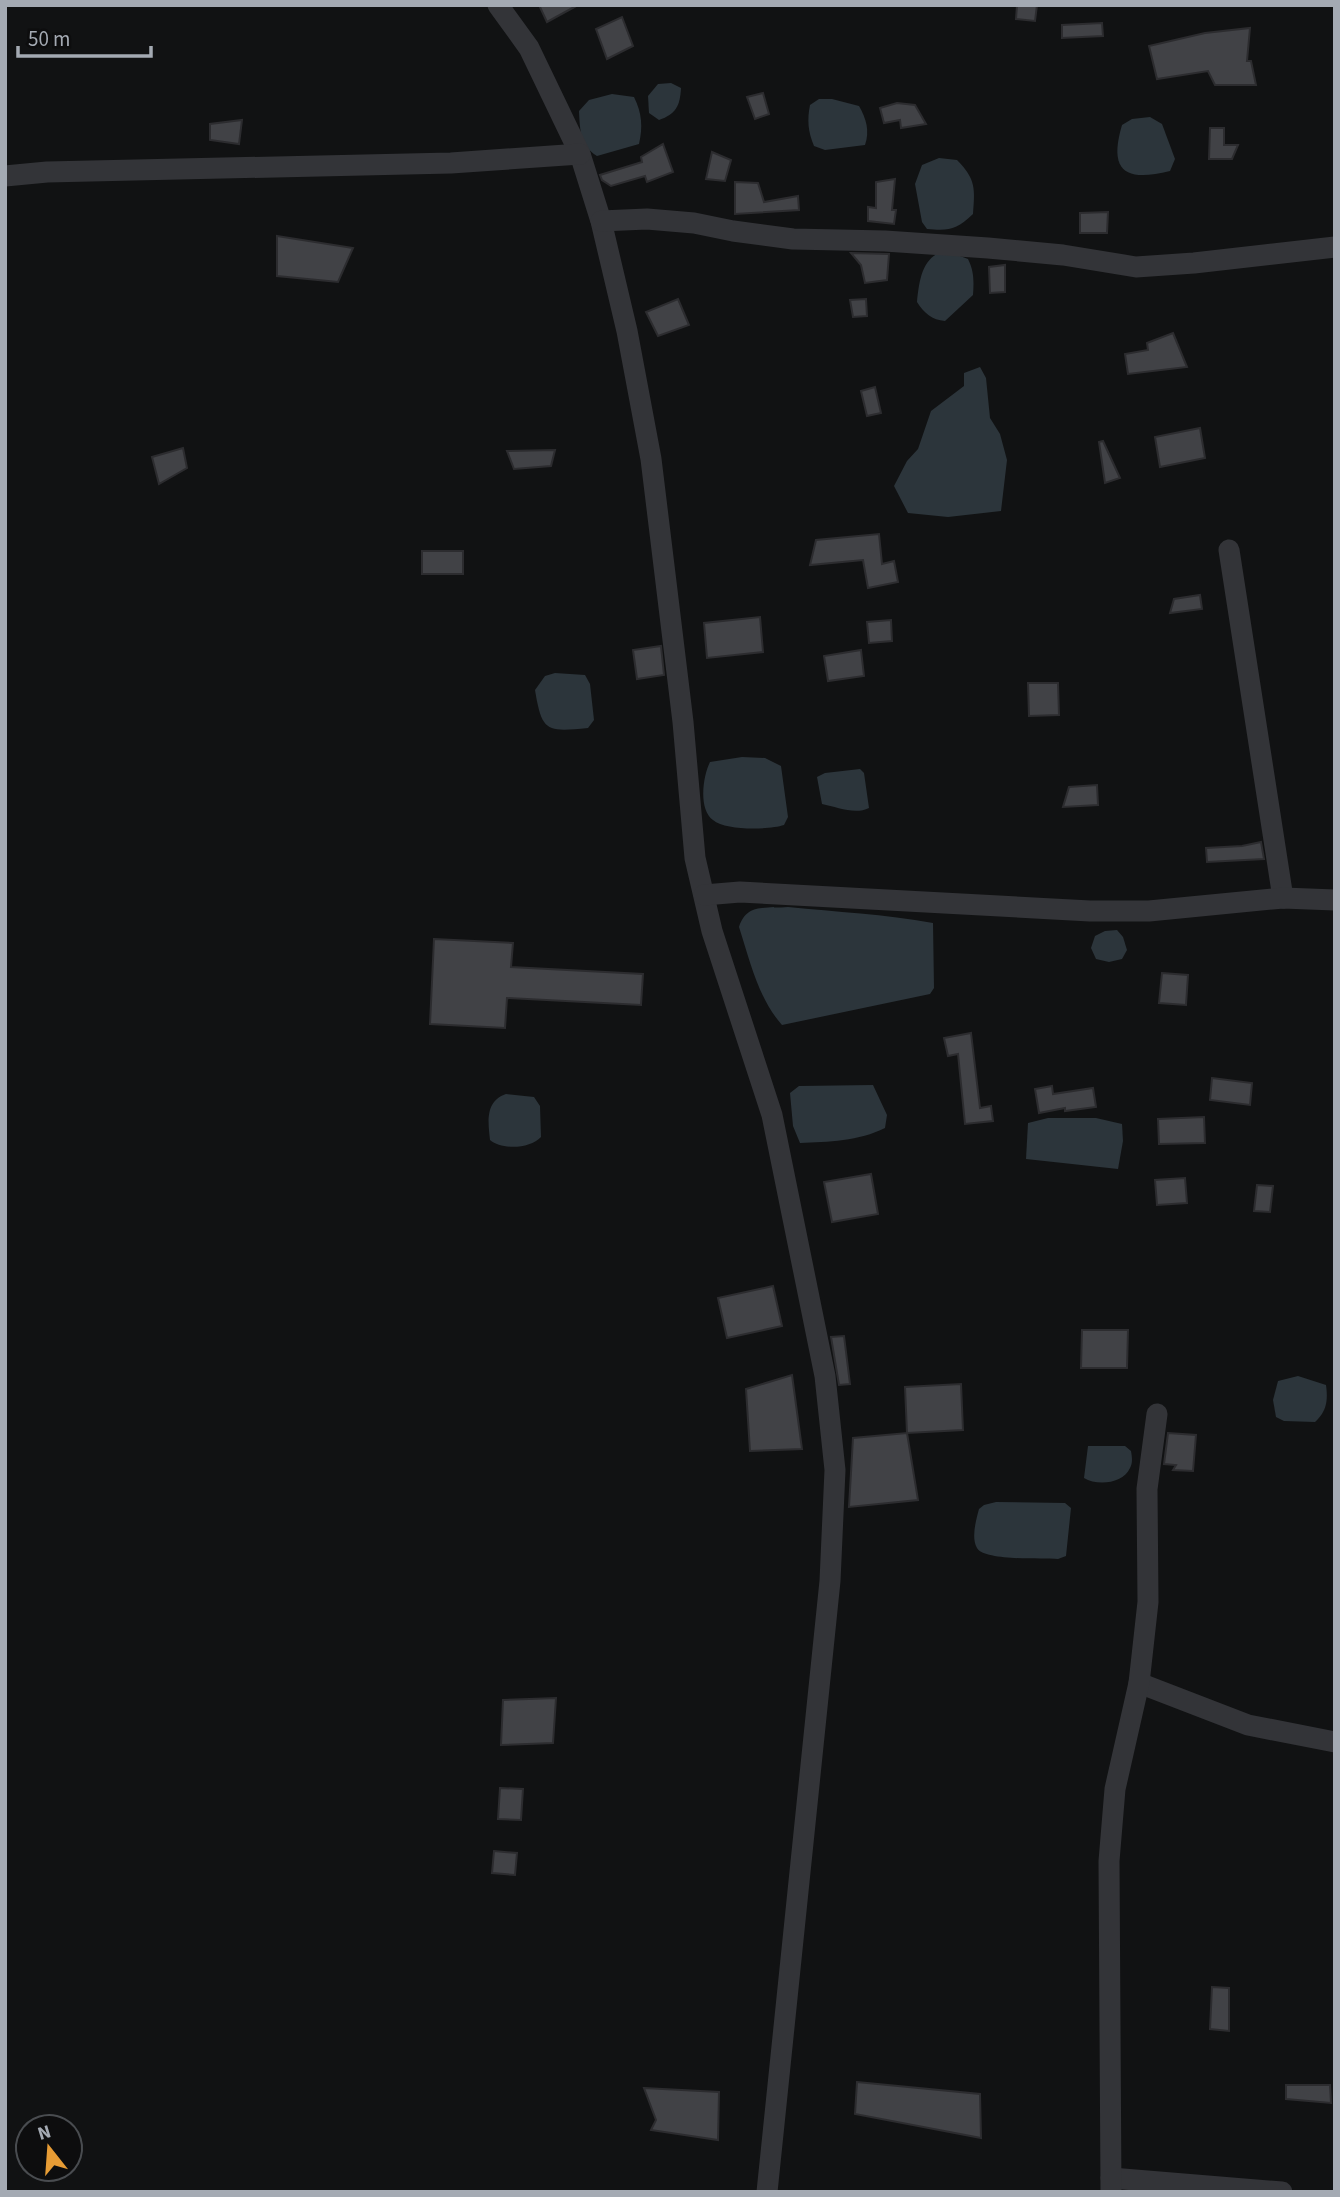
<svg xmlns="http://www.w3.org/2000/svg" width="1340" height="2197" font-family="'Source Sans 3',sans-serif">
  <rect width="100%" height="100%" fill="#111213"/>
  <!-- water -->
  <g fill="#2c353b">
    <path d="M 671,83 L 681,88 C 680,106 676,114 659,120 L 649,113 L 648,96 L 658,84 Z"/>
    <path d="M 612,94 L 634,97 C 642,113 643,127 639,144 L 597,156 C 580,145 580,131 579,111 L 589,100 Z"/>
    <path d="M 819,99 L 832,99 L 859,106 C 866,118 870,131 865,145 L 825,150 L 814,146 C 808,132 807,120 810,105 Z"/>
    <path d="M 1150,117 L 1162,124 L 1175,159 L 1170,171 C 1126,182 1108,172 1122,125 L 1132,119 Z"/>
    <path d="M 939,158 L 957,160 C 976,179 975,189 973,214 C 956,230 949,231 927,229 L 922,222 L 915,184 L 922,165 Z"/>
    <path d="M 939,253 L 952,253 L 968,259 C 974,271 974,281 973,295 L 945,321 C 932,320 924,313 917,302 C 919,284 921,261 939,253 Z"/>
    <path d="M 980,367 L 986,378 L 990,418 L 1000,434 L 1007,460 L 1001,511 L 948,517 L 908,513 L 894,486 L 907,461 L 918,449 L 931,411 L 964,386 L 964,373 Z"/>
    <path d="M 555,673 L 585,675 L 590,684 L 594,720 L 588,728 C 546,732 542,732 535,690 L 545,676 Z"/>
    <path d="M 742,757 L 765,758 L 781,766 L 788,817 L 784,825 C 768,830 726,831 713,820 C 698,809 703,776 710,762 Z"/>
    <path d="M 860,769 L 864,773 L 869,808 C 855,815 837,807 822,804 L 817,777 L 825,773 Z"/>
    <path d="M 788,907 C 836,912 885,914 933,923 L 934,988 L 930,994 L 782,1025 C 758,998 750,961 739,927 C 747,902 767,909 788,907 Z"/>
    <path d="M 1117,930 L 1123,937 L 1127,950 L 1122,959 L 1109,962 L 1096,959 L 1091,948 L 1095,936 L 1105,931 Z"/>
    <path d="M 873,1085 L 887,1115 L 885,1128 C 859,1141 828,1142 800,1143 L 793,1126 L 790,1093 L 799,1086 Z"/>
    <path d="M 506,1094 L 534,1097 L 540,1106 L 541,1137 C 530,1149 502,1150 490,1140 C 488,1122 485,1101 506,1094 Z"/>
    <path d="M 1048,1118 L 1096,1118 L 1122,1124 L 1123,1141 L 1118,1169 L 1026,1159 L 1028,1123 Z"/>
    <path d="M 1298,1376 L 1326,1385 C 1328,1400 1327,1411 1315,1422 L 1284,1421 L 1276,1417 L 1273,1400 L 1278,1381 Z"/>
    <path d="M 1088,1446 L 1125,1446 L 1131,1451 C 1132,1457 1133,1463 1130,1468 C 1123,1484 1097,1486 1084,1478 Z"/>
    <path d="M 996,1502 L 1065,1503 L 1071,1508 L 1066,1556 L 1058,1559 C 1043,1558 984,1561 977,1548 C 971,1538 976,1520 979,1509 L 984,1505 Z"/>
  </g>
  <!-- building -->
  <g fill="#414246" stroke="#2c2c2f" stroke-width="2">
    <path d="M 539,5 L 578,5 L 547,22 Z"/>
    <path d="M 1017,5 L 1037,5 L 1035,21 L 1016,19 Z"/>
    <path d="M 622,17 L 633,46 L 607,59 L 596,29 Z"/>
    <path d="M 1102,23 L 1103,36 L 1062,38 L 1062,25 Z"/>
    <path d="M 1250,28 L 1247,61 L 1251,61 L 1256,85 L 1215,85 L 1208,71 L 1157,79 L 1149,46 L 1205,33 Z"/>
    <path d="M 763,93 L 769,114 L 755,119 L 747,97 Z"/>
    <path d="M 897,103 L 915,105 L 926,124 L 901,128 L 900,120 L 884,123 L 880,108 Z"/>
    <path d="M 242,120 L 239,144 L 210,140 L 210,124 Z"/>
    <path d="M 1210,128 L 1224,128 L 1224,145 L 1238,145 L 1232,159 L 1209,159 Z"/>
    <path d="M 663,144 L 673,172 L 647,182 L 645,176 L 611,186 L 602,180 L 600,175 L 642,162 L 641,157 Z"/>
    <path d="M 712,152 L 731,160 L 725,181 L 706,179 Z"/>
    <path d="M 895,179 L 892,210 L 896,210 L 894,224 L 868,221 L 868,207 L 876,208 L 876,182 Z"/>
    <path d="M 735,182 L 758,183 L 764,202 L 798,196 L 799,210 L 735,214 Z"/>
    <path d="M 1108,212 L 1107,233 L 1080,233 L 1080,213 Z"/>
    <path d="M 277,236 L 353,248 L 338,282 L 277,276 Z"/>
    <path d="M 851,253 L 889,254 L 887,280 L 865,283 L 861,265 Z"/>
    <path d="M 1005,265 L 1005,292 L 990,293 L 989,267 Z"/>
    <path d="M 678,299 L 689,325 L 658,336 L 646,312 Z"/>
    <path d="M 866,299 L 867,316 L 853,317 L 850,300 Z"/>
    <path d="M 1173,333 L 1187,367 L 1128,374 L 1125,354 L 1148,350 L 1147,343 Z"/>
    <path d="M 875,387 L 881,413 L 867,416 L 861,391 Z"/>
    <path d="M 1200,428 L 1205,458 L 1160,467 L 1155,437 Z"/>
    <path d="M 1103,441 L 1120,478 L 1105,483 L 1099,442 Z"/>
    <path d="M 183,448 L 187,468 L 159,484 L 152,457 Z"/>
    <path d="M 555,450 L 551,466 L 514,469 L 507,451 Z"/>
    <path d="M 879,534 L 882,564 L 894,561 L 898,582 L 868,588 L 863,560 L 810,565 L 816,540 Z"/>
    <rect x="422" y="551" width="41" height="23"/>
    <path d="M 1200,595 L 1202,609 L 1170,613 L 1174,599 Z"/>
    <path d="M 760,617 L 763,652 L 707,658 L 704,623 Z"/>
    <path d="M 891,620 L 892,641 L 869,643 L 867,622 Z"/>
    <path d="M 661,646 L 664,675 L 637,679 L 633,650 Z"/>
    <path d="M 861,650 L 864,676 L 828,681 L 824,656 Z"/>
    <path d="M 1028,683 L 1058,683 L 1059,715 L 1029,716 Z"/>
    <path d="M 1097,785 L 1098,805 L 1063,807 L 1069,787 Z"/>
    <path d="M 1261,842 L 1264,859 L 1207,862 L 1206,848 L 1242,846 Z"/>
    <path d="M 434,939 L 513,943 L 511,967 L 643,974 L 641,1005 L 507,998 L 505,1028 L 430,1024 Z"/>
    <path d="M 1162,973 L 1188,975 L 1186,1005 L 1159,1003 Z"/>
    <path d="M 971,1033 L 980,1108 L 991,1106 L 993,1121 L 965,1124 L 958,1054 L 948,1056 L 944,1038 Z"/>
    <path d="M 1212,1078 L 1252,1083 L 1250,1105 L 1210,1100 Z"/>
    <path d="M 1052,1086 L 1053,1094 L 1093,1088 L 1096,1107 L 1065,1111 L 1065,1108 L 1039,1113 L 1035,1089 Z"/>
    <path d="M 1204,1117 L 1205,1143 L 1159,1144 L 1158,1119 Z"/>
    <path d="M 871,1174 L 878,1214 L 832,1222 L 824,1182 Z"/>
    <path d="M 1185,1178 L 1187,1203 L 1157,1205 L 1155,1180 Z"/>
    <path d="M 1257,1185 L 1273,1186 L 1270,1212 L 1254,1211 Z"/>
    <path d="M 773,1286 L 782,1326 L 727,1338 L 718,1298 Z"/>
    <path d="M 1082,1330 L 1128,1330 L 1127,1368 L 1081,1368 Z"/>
    <path d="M 844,1336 L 850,1384 L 839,1385 L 831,1337 Z"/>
    <path d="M 792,1375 L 802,1449 L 750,1451 L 746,1389 Z"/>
    <path d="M 961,1384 L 963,1430 L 907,1433 L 905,1387 Z"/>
    <path d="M 907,1433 L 918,1500 L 849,1507 L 853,1438 Z"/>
    <path d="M 1168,1433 L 1196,1435 L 1193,1471 L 1173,1470 L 1176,1465 L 1164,1464 Z"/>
    <path d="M 556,1698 L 553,1743 L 501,1745 L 503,1700 Z"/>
    <path d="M 500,1788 L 523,1789 L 521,1820 L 498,1819 Z"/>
    <path d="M 494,1851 L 517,1853 L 515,1875 L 492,1873 Z"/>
    <path d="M 1212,1987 L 1229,1988 L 1229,2031 L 1210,2029 Z"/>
    <path d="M 857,2082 L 980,2094 L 981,2138 L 855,2114 Z"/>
    <path d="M 1286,2085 L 1330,2085 L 1331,2103 L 1286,2099 Z"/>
    <path d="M 644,2088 L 719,2092 L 718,2140 L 651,2130 L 656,2120 Z"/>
  </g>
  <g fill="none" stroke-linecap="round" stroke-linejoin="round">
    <!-- street -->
    <g stroke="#333438" stroke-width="21">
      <path d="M 498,5 L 529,48 L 580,154 L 601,221 L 627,331 L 651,459 L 683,722 L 695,858 L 712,931 L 772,1115 L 825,1376 L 835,1470 L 830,1581 L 767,2192"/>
      <path d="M 5,176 L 47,172 L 451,163 L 580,154"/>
      <path d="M 601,221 L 647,219 L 694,223 L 733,231 L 793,239 L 885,241 L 988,248 L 1063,255 L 1136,267 L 1194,263 L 1335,247"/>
      <path d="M 1229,550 L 1283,898"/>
      <path d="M 704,895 L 740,892 L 1090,911 L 1149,911 L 1283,898 L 1335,900"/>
      <path d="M 1139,1683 L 1248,1725 L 1335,1742"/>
      <path d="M 1111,2178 L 1282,2192"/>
      <path d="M 1111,2192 L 1109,1861 L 1115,1789 L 1139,1683 L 1148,1602 L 1147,1489 L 1157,1414"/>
    </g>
  </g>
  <!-- border -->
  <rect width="1340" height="2197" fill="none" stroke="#a4aab3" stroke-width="14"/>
  <!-- north arrow -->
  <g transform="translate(49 2148) rotate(343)"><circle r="33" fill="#0d0d0e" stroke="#494c50" stroke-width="2"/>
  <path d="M0-5L12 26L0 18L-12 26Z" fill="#e79c35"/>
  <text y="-10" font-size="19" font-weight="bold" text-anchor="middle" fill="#a4aab3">N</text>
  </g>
  <!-- scale -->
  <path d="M18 46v10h133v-10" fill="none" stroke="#a4aab3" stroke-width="3.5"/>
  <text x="28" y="46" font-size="21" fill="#a4aab3" stroke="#0d0d0e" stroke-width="5" paint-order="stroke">50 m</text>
</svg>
